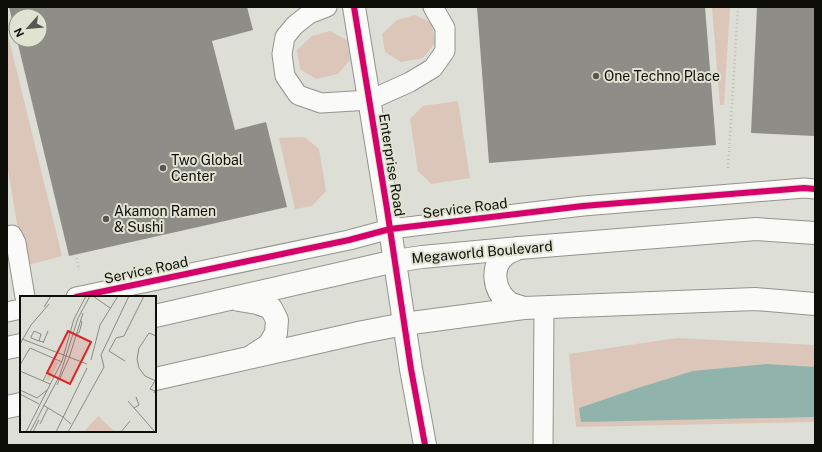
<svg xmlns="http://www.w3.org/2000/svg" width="822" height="452" font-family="'Public Sans',sans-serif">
  <rect width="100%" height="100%" fill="#ddded6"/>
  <!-- green -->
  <g fill="#dbc6b9">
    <path d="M 712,7 L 730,7 L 724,105 L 720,105 Z"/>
    <path d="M 415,15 L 432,23 L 435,43 L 423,58 L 401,62 L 385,52 L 382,34 L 397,20 Z"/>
    <path d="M 7,31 L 62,256 L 24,266 L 7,164 Z"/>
    <path d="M 330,31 L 347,40 L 350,60 L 338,74 L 316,79 L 300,69 L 297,50 L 312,36 Z"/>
    <path d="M 458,101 L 470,178 L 431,184 L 418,171 L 410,119 L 423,106 Z"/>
    <path d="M 304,137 L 319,149 L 326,191 L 312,206 L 295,209 L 279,138 Z"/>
    <path d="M 677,338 L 815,345 L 815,422 L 576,427 L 569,354 Z"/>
  </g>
  <!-- water -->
  <path fill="#90b4ab" d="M 766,364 L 815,367 L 815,417 L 581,422 L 579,408 L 641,387 L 693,371 Z"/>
  <!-- building -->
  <g fill="#8e8d87">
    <path d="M 9,7 L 247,7 L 253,30 L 212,41 L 235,130 L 266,122 L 287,207 L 69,256 L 17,40 L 40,40 L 40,16 L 16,16 L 16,36 Z"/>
    <path d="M 477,7 L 705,7 L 716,145 L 489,163 Z"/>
    <path d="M 757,7 L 815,7 L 815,136 L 751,133 Z"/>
  </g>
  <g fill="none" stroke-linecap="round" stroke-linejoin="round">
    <defs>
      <g id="lane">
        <path d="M 327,7 L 309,14 L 295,25 L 285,37 L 282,54 L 285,76 L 298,95 L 321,103 L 370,100 L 410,82 L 433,68 L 445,51 L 445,28 L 433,7"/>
        <path d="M 12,235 L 16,243 L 25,297"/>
        <path d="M 76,297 L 349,240 L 390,229 L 583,206 L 804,188 L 815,189"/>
        <path d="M 7,312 L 21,309"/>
        <path d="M 543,445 L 544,308"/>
      </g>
      <g id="secondary">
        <path d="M 354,7 L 387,209 L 411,369 L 425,445"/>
        <path d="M 519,248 C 515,250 508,252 505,255 C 490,267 494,290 507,301 C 511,305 519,306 524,308"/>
        <path d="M 239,300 L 257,303 L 271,308 L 277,320 L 276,333 L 269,345 L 252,356"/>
        <path d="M 155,316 L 395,261 L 422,257 L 519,248 L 756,229 L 815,233"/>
        <path d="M 7,348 L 21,345"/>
        <path d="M 155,379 L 363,332 L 404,324 L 524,308 L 755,299 L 815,304"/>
        <path d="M 7,407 L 21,404"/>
      </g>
    </defs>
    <!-- lane casing -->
    <use href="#lane" stroke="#93948e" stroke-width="21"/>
    <!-- secondary casing -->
    <use href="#secondary" stroke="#93948e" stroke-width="24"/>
    <!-- path -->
    <g stroke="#bcbcba" stroke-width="2.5" stroke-dasharray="1 3" stroke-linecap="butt">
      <path d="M 728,168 L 738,7"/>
      <path d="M 76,254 L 79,270"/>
    </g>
    <!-- lane -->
    <use href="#lane" stroke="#fafaf9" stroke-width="19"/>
    <!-- secondary -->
    <use href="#secondary" stroke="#fafaf9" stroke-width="22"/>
    <defs>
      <g id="cycleway">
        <path d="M 354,7 L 387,209 L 411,369 L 425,445"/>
        <path d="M 76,297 L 349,240 L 390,229 L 583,206 L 804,188 L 815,189"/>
      </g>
    </defs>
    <!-- cycleway casing -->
    <use href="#cycleway" stroke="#e0e2d2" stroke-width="8"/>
    <!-- cycleway -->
    <use href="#cycleway" stroke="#d6006c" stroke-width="6"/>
  </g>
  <!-- markers -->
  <g fill="#565751" stroke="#e0e2d2" stroke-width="1.5">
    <circle cx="596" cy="76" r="4"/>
    <circle cx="163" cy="168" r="4"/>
    <circle cx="106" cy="219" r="4"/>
  </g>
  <g text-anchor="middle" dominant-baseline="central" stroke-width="4" stroke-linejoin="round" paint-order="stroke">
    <!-- poi labels -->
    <g font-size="14" fill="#0e0e09" stroke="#e0e2d2" text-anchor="start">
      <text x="604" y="76">One Techno Place</text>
      <text x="171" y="160">Two Global<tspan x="171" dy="16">Center</tspan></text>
      <text x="114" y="211">Akamon Ramen<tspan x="114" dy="16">&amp; Sushi</tspan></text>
    </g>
    <!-- street labels -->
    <g font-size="14" fill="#0e0e09" stroke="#e0e2d2">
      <text transform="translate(392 165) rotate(81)">Enterprise Road</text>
      <text transform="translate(465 208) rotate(-7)">Service Road</text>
      <text transform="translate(482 252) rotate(-5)">Megaworld Boulevard</text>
      <text transform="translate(146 270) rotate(-12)">Service Road</text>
    </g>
  </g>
  <!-- overview -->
  <g transform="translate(20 296)">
    <rect width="136" height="136" fill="#ddded6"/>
    <path d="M 35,65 L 39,66 L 29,85 L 25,84 ZM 78,120 L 95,136 L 64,136 Z" fill="#dbc6b9"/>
    <path fill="none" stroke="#8a8b84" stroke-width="1" d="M 73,0 L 90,12M 24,11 L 31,0M 56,37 L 59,37 L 62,26 L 60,25M 136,40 L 129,37 L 119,52 L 117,63 L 119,72 L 125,80 L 136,85M 2,43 L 67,68M 19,45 L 21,38 L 14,35 L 11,41 L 11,42 L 19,45 L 24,46M 23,47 L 28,35M 0,48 L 11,29 L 29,8M 71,64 L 80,29 L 98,0M 105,65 L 89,55 L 96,42 L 104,40 L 124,0M 0,69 L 10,52 L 42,66M 0,75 L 30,88M 23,85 L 34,62M 37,89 L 49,62 L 63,17M 0,94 L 17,102 L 27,94M 134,97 L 135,95 L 130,93 L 135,85M 0,98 L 19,108M 108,105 L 135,136M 23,109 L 43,121 L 51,128M 114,112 L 119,109 L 116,101M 20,128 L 28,112M 6,136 L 42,65 L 54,23 L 66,0M 10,136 L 40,79 L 58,22 L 70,0M 13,136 L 19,124M 36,136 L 67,72M 48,136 L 84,71 L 81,59 L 109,0M 101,136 L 110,125"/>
    <path fill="#d62828" fill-opacity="0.15" stroke="#d62828" stroke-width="2" d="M 48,35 L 71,46 L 50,88 L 27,77 Z"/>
    <rect width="136" height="136" fill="none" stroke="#0e0e09" stroke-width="2"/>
  </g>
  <!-- border -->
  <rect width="822" height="452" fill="none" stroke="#0e0e09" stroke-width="16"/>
  <!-- north arrow -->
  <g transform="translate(28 28) rotate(243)"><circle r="19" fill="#e0e2d2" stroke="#8c8d82"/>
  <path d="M0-3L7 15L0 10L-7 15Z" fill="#565751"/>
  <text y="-6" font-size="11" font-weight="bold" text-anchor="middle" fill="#0e0e09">N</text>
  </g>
</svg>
